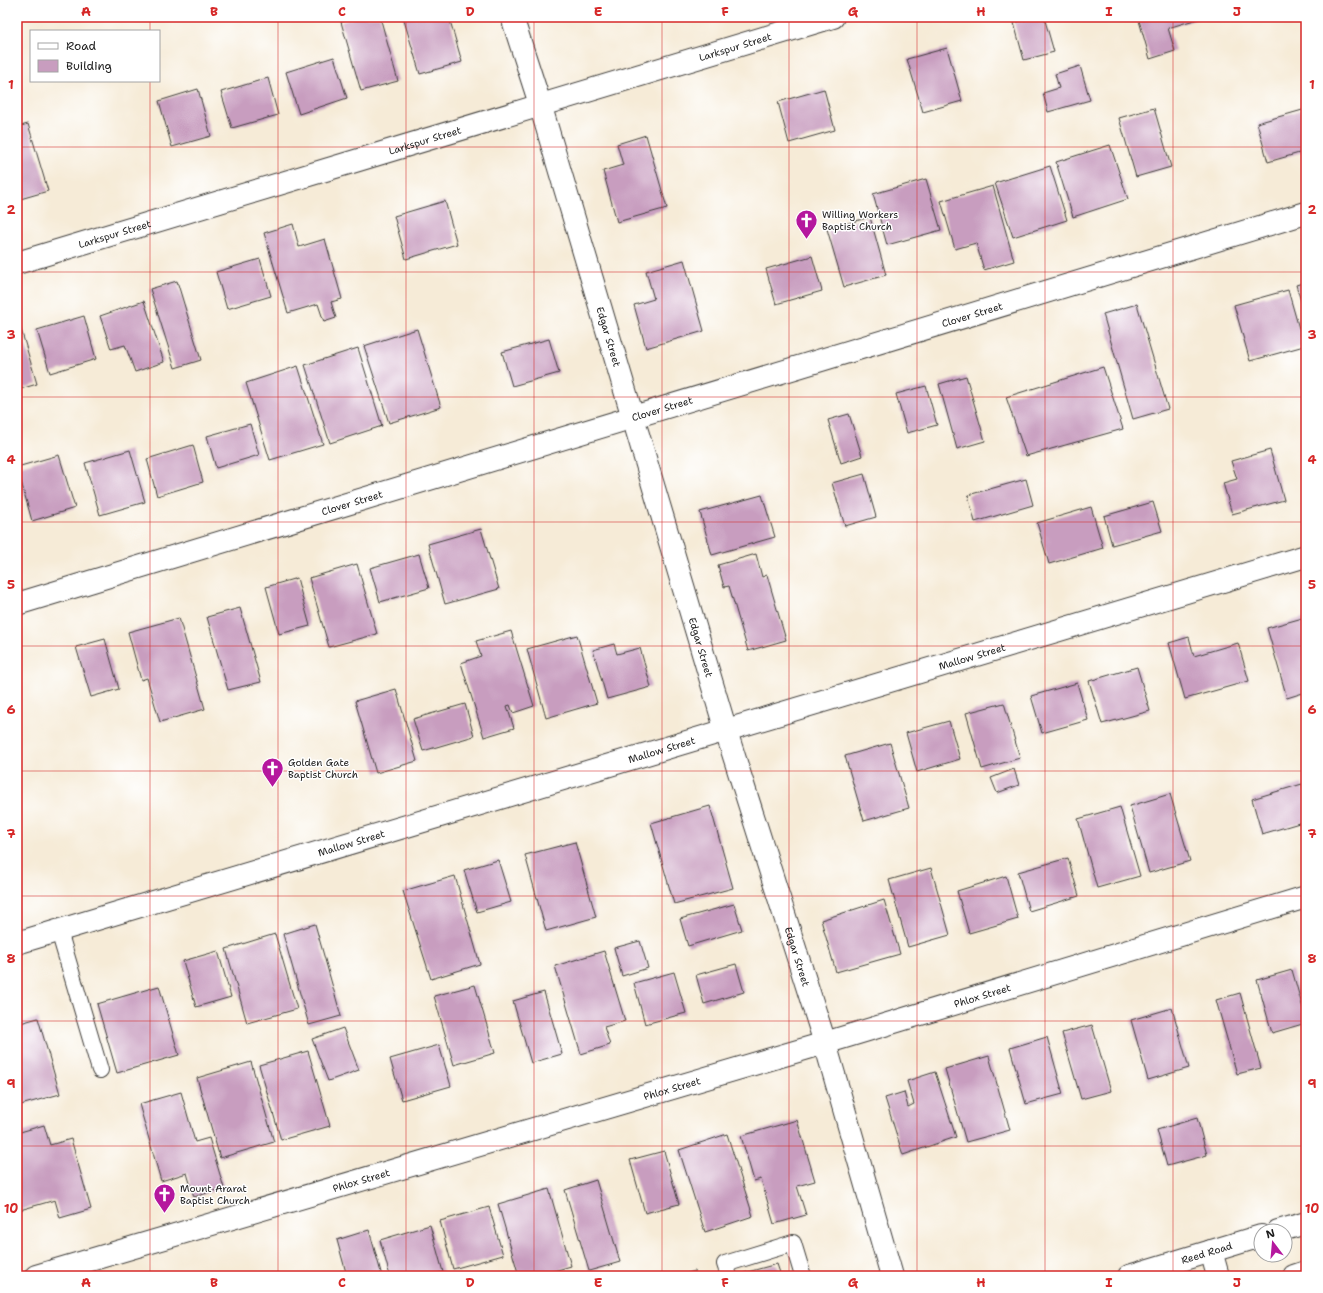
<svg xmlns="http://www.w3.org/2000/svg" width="1323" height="1293" font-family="'Shantell Sans',sans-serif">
  <rect width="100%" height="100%" fill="#fff"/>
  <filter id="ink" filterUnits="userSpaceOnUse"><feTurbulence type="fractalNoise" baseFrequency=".025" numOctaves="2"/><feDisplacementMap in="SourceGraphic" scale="8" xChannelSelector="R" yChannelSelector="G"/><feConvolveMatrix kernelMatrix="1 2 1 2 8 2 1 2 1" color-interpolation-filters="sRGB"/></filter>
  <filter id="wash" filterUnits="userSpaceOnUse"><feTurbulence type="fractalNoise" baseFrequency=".012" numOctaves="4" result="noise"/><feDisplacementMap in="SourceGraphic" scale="16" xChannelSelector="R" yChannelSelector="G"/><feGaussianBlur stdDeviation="0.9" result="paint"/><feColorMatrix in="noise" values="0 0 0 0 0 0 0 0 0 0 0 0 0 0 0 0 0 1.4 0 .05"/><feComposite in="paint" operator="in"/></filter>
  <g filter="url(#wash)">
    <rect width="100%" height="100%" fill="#f6ebd7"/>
    <g id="blocks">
      <!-- building -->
      <g fill="#c89dbf">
        <path d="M 357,17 L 380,17 L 398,81 L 361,91 L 341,22 Z"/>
        <path d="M 403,17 L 449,17 L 462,62 L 420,74 Z"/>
        <path d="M 1035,17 L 1044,17 L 1054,52 L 1024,60 L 1014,23 Z"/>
        <path d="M 1138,17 L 1204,17 L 1168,28 L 1175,51 L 1150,59 Z"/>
        <path d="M 947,48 L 962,101 L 923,112 L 907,59 Z"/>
        <path d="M 334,57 L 347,98 L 299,114 L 286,72 Z"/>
        <path d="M 1080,66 L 1090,100 L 1048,112 L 1043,93 L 1059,88 L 1055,74 Z"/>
        <path d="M 268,78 L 278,115 L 232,128 L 221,92 Z"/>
        <path d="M 198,89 L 211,136 L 172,147 L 159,101 Z"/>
        <path d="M 824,89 L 835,130 L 789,143 L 778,102 Z"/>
        <path d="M 1154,108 L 1171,167 L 1136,177 L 1119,118 Z"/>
        <path d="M 1306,109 L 1306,151 L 1268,162 L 1257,123 Z"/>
        <path d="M 28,124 L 48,191 L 17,200 L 17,127 Z"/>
        <path d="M 646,135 L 667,208 L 617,222 L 603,171 L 623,165 L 617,144 Z"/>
        <path d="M 1110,145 L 1128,199 L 1073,217 L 1056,162 Z"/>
        <path d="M 1050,166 L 1067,220 L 1013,237 L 995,183 Z"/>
        <path d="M 926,179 L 941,230 L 887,245 L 873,194 Z"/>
        <path d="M 993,186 L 1014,261 L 984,270 L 976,243 L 955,249 L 941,201 Z"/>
        <path d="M 445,201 L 457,244 L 406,259 L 394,216 Z"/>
        <path d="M 870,217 L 886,275 L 844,287 L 827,229 Z"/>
        <path d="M 293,224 L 299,247 L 325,239 L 342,299 L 331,302 L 336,318 L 324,322 L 318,304 L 288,313 L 264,233 Z"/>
        <path d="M 812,256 L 822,291 L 776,304 L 766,269 Z"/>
        <path d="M 260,259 L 271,296 L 227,309 L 216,272 Z"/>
        <path d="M 684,260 L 704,331 L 646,348 L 634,305 L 654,299 L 646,271 Z"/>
        <path d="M 177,281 L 201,360 L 175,368 L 150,289 Z"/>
        <path d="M 1306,282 L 1306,317 L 1296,285 Z"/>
        <path d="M 1288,290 L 1304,346 L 1250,361 L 1234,305 Z"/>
        <path d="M 144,301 L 164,362 L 135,372 L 125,345 L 111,349 L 100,316 Z"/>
        <path d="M 1137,304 L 1168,409 L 1133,419 L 1103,314 Z"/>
        <path d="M 84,316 L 96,359 L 50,373 L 37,330 Z"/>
        <path d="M 20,326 L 37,384 L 17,390 L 17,327 Z"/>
        <path d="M 417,329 L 441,407 L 389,423 L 364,346 Z"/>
        <path d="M 549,339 L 559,373 L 512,386 L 502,352 Z"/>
        <path d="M 358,348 L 382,426 L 330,443 L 305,365 Z"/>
        <path d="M 298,366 L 323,444 L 270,460 L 246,383 Z"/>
        <path d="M 1103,367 L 1123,429 L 1026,456 L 1006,397 Z"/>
        <path d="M 966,376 L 985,441 L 957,449 L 939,384 Z"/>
        <path d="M 926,386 L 937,425 L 907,433 L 896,394 Z"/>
        <path d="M 849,414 L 862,456 L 841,463 L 828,420 Z"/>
        <path d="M 250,424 L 259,455 L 216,468 L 207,436 Z"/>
        <path d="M 193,445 L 203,482 L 157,496 L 147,459 Z"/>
        <path d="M 130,450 L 145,502 L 100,515 L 85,463 Z"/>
        <path d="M 1270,450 L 1284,500 L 1232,514 L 1223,483 L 1237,479 L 1231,461 Z"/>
        <path d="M 59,455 L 75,508 L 32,521 L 17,467 Z"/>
        <path d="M 864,474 L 876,517 L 845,526 L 832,483 Z"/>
        <path d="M 1026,479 L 1033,505 L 975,522 L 968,495 Z"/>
        <path d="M 762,495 L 775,537 L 712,555 L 700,512 Z"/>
        <path d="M 1153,502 L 1162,531 L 1112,545 L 1104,516 Z"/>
        <path d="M 1091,507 L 1103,548 L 1049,564 L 1037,523 Z"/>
        <path d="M 481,529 L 499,589 L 445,604 L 428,544 Z"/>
        <path d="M 419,554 L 429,588 L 380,602 L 370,568 Z"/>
        <path d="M 756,554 L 762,577 L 767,575 L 786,640 L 748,651 L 729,586 L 724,587 L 718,565 Z"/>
        <path d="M 357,564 L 377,634 L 329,647 L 309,578 Z"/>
        <path d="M 297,578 L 310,626 L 279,634 L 266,587 Z"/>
        <path d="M 240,608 L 261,682 L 228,690 L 207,617 Z"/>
        <path d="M 1306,617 L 1306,692 L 1287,698 L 1267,628 Z"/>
        <path d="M 179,618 L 205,709 L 160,722 L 147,678 L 141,680 L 128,632 Z"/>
        <path d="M 511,631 L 534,706 L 513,713 L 510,705 L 507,706 L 514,728 L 484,737 L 461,663 L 481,656 L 476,641 Z"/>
        <path d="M 577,635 L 597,703 L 546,718 L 527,649 Z"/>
        <path d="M 1189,637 L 1194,656 L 1238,643 L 1249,681 L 1185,699 L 1169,643 Z"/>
        <path d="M 105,639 L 119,689 L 91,697 L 76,647 Z"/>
        <path d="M 614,644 L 617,654 L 640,648 L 651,687 L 607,699 L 593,650 Z"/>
        <path d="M 1137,667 L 1150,711 L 1102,724 L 1089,681 Z"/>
        <path d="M 1077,683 L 1088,720 L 1042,733 L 1031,696 Z"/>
        <path d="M 396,689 L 417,761 L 376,773 L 355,701 Z"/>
        <path d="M 1004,703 L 1020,758 L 982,769 L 966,713 Z"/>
        <path d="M 465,704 L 474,736 L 423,751 L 413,719 Z"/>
        <path d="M 949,721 L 960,759 L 917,772 L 906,733 Z"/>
        <path d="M 890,743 L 909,808 L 864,821 L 845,756 Z"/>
        <path d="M 1014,769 L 1019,785 L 997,793 L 991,778 Z"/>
        <path d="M 1302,784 L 1306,798 L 1306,821 L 1262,834 L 1252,799 Z"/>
        <path d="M 1170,794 L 1190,861 L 1149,873 L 1130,806 Z"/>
        <path d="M 710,806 L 733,888 L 674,904 L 651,823 Z"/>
        <path d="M 1120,807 L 1140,876 L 1097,888 L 1078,819 Z"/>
        <path d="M 575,842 L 596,917 L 546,931 L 525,855 Z"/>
        <path d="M 1068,858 L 1079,896 L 1029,911 L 1018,872 Z"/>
        <path d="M 498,860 L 511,902 L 477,912 L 464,870 Z"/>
        <path d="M 931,868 L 950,935 L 908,947 L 889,880 Z"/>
        <path d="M 455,876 L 480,964 L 431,979 L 403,891 Z"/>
        <path d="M 1006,876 L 1018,919 L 969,933 L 957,891 Z"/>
        <path d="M 884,900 L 900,954 L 836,972 L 821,920 Z"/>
        <path d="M 734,904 L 742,930 L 688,946 L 680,919 Z"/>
        <path d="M 315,924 L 341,1016 L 309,1025 L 283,934 Z"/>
        <path d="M 275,934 L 297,1009 L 247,1023 L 226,949 Z"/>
        <path d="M 640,941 L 648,968 L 622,976 L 614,948 Z"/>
        <path d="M 218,951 L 231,997 L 196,1007 L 183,961 Z"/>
        <path d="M 604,951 L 625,1021 L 604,1027 L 610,1045 L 581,1054 L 555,966 Z"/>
        <path d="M 736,964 L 744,992 L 704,1004 L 696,975 Z"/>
        <path d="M 1292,970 L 1306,1019 L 1306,1023 L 1272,1033 L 1257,980 Z"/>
        <path d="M 674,972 L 686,1013 L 645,1024 L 634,983 Z"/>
        <path d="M 475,985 L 495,1053 L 454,1065 L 434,996 Z"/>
        <path d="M 159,986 L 179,1055 L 117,1073 L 97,1004 Z"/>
        <path d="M 544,992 L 562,1054 L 531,1063 L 513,1001 Z"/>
        <path d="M 1240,993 L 1261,1068 L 1237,1074 L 1216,1000 Z"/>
        <path d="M 1172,1008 L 1189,1068 L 1148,1080 L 1131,1020 Z"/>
        <path d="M 38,1018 L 60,1094 L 17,1106 L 17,1024 Z"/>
        <path d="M 1092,1025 L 1111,1091 L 1081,1099 L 1062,1033 Z"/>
        <path d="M 343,1028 L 359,1070 L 328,1081 L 312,1039 Z"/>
        <path d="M 1047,1037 L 1063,1094 L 1026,1104 L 1010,1048 Z"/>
        <path d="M 439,1045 L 451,1086 L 402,1100 L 390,1059 Z"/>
        <path d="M 308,1051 L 330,1126 L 281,1140 L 259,1065 Z"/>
        <path d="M 989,1056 L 1010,1130 L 966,1142 L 945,1069 Z"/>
        <path d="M 251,1062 L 274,1142 L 220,1158 L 197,1078 Z"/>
        <path d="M 935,1072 L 956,1137 L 903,1155 L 885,1098 L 904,1092 L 908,1107 L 914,1104 L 907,1081 Z"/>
        <path d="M 181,1092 L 195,1142 L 209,1138 L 224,1188 L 194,1197 L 187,1173 L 161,1181 L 139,1104 Z"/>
        <path d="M 1197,1118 L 1207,1155 L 1167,1166 L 1157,1130 Z"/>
        <path d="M 797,1120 L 815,1181 L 797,1186 L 806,1215 L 774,1224 L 761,1179 L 754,1181 L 741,1136 Z"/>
        <path d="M 44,1125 L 50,1145 L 71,1139 L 91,1209 L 60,1218 L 55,1200 L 20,1210 L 17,1199 L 17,1133 Z"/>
        <path d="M 727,1134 L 753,1216 L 705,1232 L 679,1150 Z"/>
        <path d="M 664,1151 L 679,1204 L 645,1213 L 630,1160 Z"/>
        <path d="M 596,1180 L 620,1262 L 589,1271 L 565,1190 Z"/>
        <path d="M 549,1189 L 571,1266 L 537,1276 L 519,1276 L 498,1204 Z"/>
        <path d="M 489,1207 L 503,1255 L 453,1269 L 440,1221 Z"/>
        <path d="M 430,1225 L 443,1272 L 430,1276 L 390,1276 L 380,1240 Z"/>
        <path d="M 369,1230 L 382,1276 L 347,1276 L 337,1240 Z"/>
        <path d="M 777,1264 L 781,1276 L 744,1276 L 744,1273 Z"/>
        <path d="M 695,1271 L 696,1276 L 678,1276 Z"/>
      </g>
    </g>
  </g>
  <g filter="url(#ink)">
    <use href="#blocks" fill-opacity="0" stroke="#3d3b38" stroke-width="1"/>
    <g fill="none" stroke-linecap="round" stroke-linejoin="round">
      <defs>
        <g id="service">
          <path d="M 59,931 L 100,1070"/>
          <path d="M 729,1276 L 725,1264 L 793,1243 L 803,1276"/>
        </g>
        <g id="minor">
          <path id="s1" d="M 512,17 L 540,104 L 726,731 L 825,1043 L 892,1276"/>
          <path id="s2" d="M 17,263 L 833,17"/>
          <path id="s3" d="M 17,604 L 1306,213"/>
          <path id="s4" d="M 17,943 L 1306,556"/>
          <path id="s5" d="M 36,1276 L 825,1043 L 1306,897"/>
        </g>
        <g id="tertiary">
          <path d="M 1278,1231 L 1306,1223"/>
          <path d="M 1211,1251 L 1218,1276"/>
          <path id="s6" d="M 1129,1276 L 1261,1236"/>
          <path d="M 1294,1276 L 1306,1272"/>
        </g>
      </defs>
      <!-- service casing -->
      <use href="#service" stroke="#3d3b38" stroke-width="18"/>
      <!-- minor casing -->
      <use href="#minor" stroke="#3d3b38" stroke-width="24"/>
      <!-- tertiary casing -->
      <use href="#tertiary" stroke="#3d3b38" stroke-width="24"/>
      <!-- service -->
      <use href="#service" stroke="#fff" stroke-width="16"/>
      <!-- minor -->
      <use href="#minor" stroke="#fff" stroke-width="22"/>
      <!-- tertiary -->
      <use href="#tertiary" stroke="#fff" stroke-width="22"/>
    </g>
  </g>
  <!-- grid -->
  <path fill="none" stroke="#d62828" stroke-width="1" stroke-opacity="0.55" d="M 150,17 L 150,31M 278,17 L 278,1276M 406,17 L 406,1276M 534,17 L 534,1276M 662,17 L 662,1276M 789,17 L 789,1276M 917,17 L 917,1276M 1045,17 L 1045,1276M 1173,17 L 1173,1276M 150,81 L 150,1276M 17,147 L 1306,147M 17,272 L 1306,272M 17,397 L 1306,397M 17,522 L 1306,522M 17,646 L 1306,646M 17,771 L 1306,771M 17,896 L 1306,896M 17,1021 L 1306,1021M 17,1146 L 1306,1146"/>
  <!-- icons -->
  <defs>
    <symbol id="church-pin" viewBox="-11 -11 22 30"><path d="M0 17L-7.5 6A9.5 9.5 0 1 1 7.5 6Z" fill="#b5179e" stroke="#fff"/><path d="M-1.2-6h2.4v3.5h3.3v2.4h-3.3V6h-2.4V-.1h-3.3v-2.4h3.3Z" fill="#fff"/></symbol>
  </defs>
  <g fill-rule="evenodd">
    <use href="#church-pin" x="794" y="208" width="25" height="34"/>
    <use href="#church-pin" x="260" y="756" width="25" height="34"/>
    <use href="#church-pin" x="152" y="1182" width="25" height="34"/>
  </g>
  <g text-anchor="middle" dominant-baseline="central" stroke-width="3" stroke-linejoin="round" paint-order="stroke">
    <!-- street labels -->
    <g font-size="10" fill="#1c1c1c" stroke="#fff">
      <text stroke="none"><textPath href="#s2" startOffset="750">Larkspur Street</textPath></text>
      <text stroke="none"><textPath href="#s2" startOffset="426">Larkspur Street</textPath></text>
      <text stroke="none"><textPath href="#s2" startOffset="102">Larkspur Street</textPath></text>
      <text stroke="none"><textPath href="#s3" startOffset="998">Clover Street</textPath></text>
      <text stroke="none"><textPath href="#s1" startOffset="334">Edgar Street</textPath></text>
      <text stroke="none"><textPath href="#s3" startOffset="674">Clover Street</textPath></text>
      <text stroke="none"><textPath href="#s3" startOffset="350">Clover Street</textPath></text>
      <text stroke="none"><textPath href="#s1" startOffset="658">Edgar Street</textPath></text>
      <text stroke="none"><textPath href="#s4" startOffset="997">Mallow Street</textPath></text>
      <text stroke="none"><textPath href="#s4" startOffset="673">Mallow Street</textPath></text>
      <text stroke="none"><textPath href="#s4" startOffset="349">Mallow Street</textPath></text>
      <text stroke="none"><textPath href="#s1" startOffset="982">Edgar Street</textPath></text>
      <text stroke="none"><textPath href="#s5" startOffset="987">Phlox Street</textPath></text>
      <text stroke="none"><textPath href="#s5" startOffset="663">Phlox Street</textPath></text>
      <text stroke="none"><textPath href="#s5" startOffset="339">Phlox Street</textPath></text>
      <text stroke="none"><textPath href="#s6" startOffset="81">Reed Road</textPath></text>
    </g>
    <!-- poi labels -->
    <g font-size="10" fill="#1c1c1c" stroke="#fff" text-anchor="start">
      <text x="822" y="214">Willing Workers<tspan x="822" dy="12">Baptist Church</tspan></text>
      <text x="288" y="762">Golden Gate<tspan x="288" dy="12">Baptist Church</tspan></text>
      <text x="180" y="1188">Mount Ararat<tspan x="180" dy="12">Baptist Church</tspan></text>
    </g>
  </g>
  <!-- margin -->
  <rect width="1323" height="1293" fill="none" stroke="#fff" stroke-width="44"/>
  <!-- legend -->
  <rect x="30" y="30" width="130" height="52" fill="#ffffff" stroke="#a4a4a4"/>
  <rect x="38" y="43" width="20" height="6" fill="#ffffff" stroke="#a4a4a4"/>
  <text x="66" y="50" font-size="12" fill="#1c1c1c">Road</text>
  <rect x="38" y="60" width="20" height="12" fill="#c89dbf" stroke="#a4a4a4"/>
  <text x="66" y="70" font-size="12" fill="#1c1c1c">Building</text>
  <!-- north arrow -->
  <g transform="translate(1273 1243) rotate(344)"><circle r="19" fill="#ffffff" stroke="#a4a4a4"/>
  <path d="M0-3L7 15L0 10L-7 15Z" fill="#b5179e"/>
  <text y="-6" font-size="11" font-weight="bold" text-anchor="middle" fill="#1c1c1c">N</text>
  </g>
  <rect x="22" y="22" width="1279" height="1249" fill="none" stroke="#d62828" stroke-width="1.5"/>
  <g font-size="13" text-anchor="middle" font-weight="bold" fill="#d62828">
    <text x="86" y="16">A</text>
    <text x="214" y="16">B</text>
    <text x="342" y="16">C</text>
    <text x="470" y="16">D</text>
    <text x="598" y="16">E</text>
    <text x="725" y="16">F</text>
    <text x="853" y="16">G</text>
    <text x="981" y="16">H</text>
    <text x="1109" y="16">I</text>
    <text x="1237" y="16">J</text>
    <text x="11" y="89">1</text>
    <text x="1312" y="89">1</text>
    <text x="11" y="214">2</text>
    <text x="1312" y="214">2</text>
    <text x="11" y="339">3</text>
    <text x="1312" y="339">3</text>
    <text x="11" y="464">4</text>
    <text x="1312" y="464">4</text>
    <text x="11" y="589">5</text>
    <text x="1312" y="589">5</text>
    <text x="11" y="714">6</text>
    <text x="1312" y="714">6</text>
    <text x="11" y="838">7</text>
    <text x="1312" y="838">7</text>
    <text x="11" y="963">8</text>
    <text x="1312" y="963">8</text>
    <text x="11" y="1088">9</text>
    <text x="1312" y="1088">9</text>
    <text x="11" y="1213">10</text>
    <text x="1312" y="1213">10</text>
    <text x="86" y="1287">A</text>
    <text x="214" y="1287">B</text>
    <text x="342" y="1287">C</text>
    <text x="470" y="1287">D</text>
    <text x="598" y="1287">E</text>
    <text x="725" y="1287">F</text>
    <text x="853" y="1287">G</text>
    <text x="981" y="1287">H</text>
    <text x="1109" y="1287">I</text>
    <text x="1237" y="1287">J</text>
  </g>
</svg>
